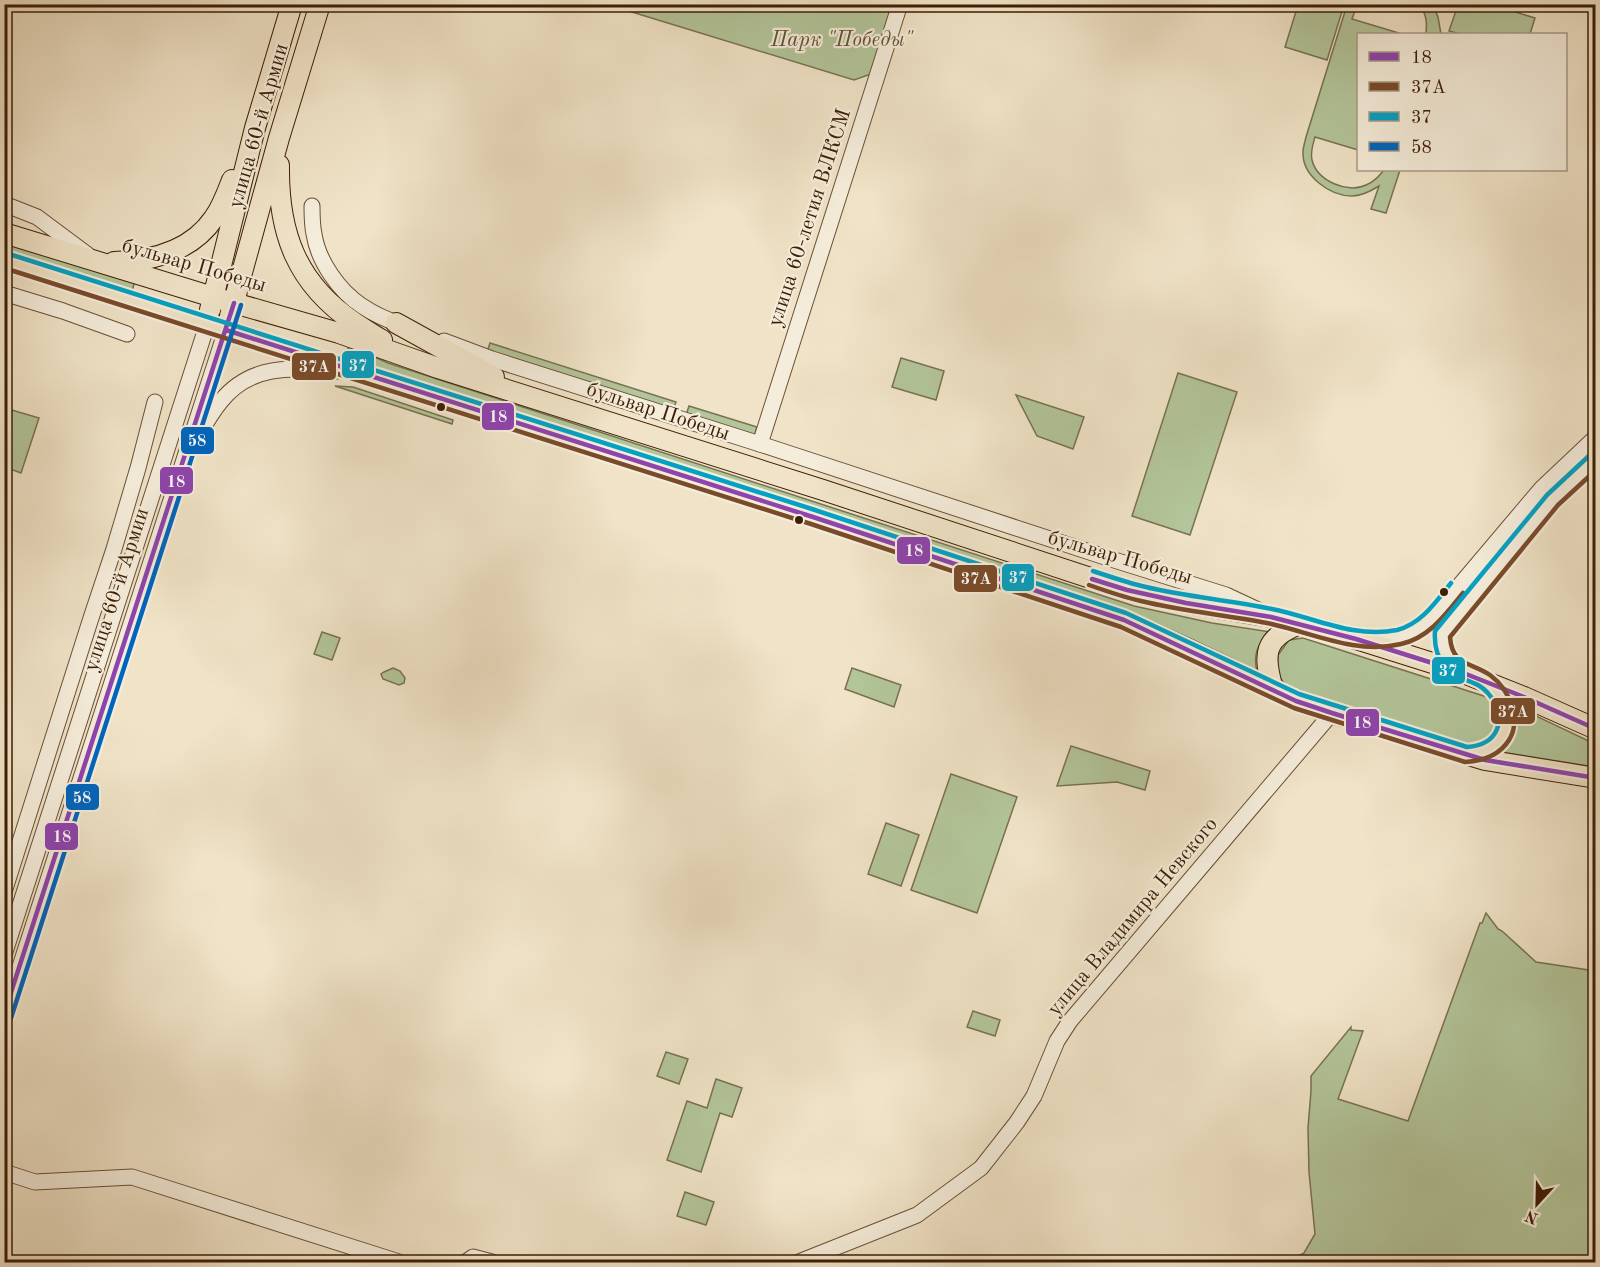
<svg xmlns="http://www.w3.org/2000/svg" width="1600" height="1267" font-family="'Old Standard TT',serif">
  <rect width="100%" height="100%" fill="#f0e3c7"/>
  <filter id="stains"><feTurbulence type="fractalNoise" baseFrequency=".00333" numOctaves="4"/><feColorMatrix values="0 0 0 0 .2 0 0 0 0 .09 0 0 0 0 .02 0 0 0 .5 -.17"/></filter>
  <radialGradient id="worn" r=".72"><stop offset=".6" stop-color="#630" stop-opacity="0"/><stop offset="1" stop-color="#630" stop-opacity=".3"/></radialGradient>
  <!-- green -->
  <g fill="#b3c59a" stroke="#787250" stroke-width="1.5">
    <path d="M 609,5 L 893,5 L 871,74 L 854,80 Z"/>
    <path d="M 1298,5 L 1344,5 L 1327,60 L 1285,47 Z"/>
    <path d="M 1347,5 L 1359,5 L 1356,8 L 1352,19 L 1402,34 L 1358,34 L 1358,150 L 1315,137 C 1313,144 1310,152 1312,160 C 1317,181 1348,194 1366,185 C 1374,182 1379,176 1384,170 L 1400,170 L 1386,213 L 1371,209 L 1379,186 C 1371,191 1361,196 1352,196 C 1330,196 1302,176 1303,152 C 1303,147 1305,142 1306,137 Z"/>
    <path d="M 1419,5 L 1433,5 L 1438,17 L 1441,34 L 1426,34 C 1427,23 1427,14 1419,5 Z"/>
    <path d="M 1458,5 L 1493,5 L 1535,18 L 1530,34 L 1460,34 L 1449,31 Z"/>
    <path d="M 5,239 L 135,280 L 132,292 L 5,251 Z"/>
    <path d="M 490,343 L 676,402 L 673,411 L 487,352 Z"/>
    <path d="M 350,346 L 388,363 L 1134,606 L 1212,623 L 1271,632 C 1257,643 1253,655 1257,672 L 1233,659 L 1128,611 L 338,357 L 345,353 Z"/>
    <path d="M 901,358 L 944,371 L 936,400 L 892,387 Z"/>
    <path d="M 1178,373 L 1237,392 L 1190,535 L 1132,516 Z"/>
    <path d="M 335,386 L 353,387 L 453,420 L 452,424 Z"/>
    <path d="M 1016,395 L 1084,417 L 1073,449 L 1037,436 Z"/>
    <path d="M 689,406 L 757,427 L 754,437 L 686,415 Z"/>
    <path d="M 5,408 L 39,418 L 21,473 L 5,467 Z"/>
    <path d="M 322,632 L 340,638 L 332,660 L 314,654 Z"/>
    <path d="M 1303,638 L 1490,698 L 1498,711 L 1499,725 L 1492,737 L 1480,745 L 1465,746 L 1301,691 L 1285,684 L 1277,674 L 1278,655 L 1289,640 Z"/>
    <path d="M 393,668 L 400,671 L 405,678 L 404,683 L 399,685 L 383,679 L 381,674 L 384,672 Z"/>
    <path d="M 852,668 L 901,685 L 894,707 L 845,689 Z"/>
    <path d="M 1513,705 L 1595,744 L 1595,767 L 1500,752 C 1510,744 1520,733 1518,719 C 1518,715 1514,709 1513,705 Z"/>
    <path d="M 1071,746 L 1150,771 L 1145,790 L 1117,782 L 1057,786 Z"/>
    <path d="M 951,774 L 1017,797 L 977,913 L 911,890 Z"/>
    <path d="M 886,823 L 919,835 L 901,886 L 868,874 Z"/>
    <path d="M 1486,913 L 1498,929 L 1502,931 L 1536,962 L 1595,971 L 1595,1262 L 1287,1262 L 1304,1253 L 1315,1234 L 1309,1172 L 1308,1128 L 1311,1091 L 1311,1076 L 1351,1027 L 1351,1030 L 1363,1031 L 1338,1099 L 1408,1121 L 1480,923 L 1482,923 Z"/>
    <path d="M 973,1011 L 1000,1020 L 995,1036 L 967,1027 Z"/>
    <path d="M 666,1052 L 688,1059 L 679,1084 L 657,1076 Z"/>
    <path d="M 716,1079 L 742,1088 L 732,1117 L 720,1113 L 701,1172 L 667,1160 L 687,1101 L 707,1108 Z"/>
    <path d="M 685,1192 L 714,1202 L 706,1225 L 677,1216 Z"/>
  </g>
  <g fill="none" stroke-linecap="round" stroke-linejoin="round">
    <defs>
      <g id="minor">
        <path d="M 4,204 L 37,217 L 88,255"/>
        <path d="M 312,206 C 312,215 312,225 314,234 C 318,261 339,291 362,306 C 375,315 390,321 404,326"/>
        <path d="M 4,293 L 63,311 L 127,334"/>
        <path d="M 444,341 L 492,359 L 760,444 L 1111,559 L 1226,595 L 1258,610"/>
        <path d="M 198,436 C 205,424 212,412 221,401 C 252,363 293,368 337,371"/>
        <path d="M 760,444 L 900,4"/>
        <path d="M 1371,640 C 1391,641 1409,635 1426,625 L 1541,489 L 1596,437"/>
        <path d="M 1461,672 C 1449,661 1441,651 1442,634 L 1553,500 L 1596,459"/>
        <path d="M 4,892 L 91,618 L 114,549 L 138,468 L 155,402"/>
        <path d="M 4,955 L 207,325"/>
        <path d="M 4,1016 L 226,330"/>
        <path d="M 4,1172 L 35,1182 L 132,1177 L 399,1262"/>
        <path d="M 466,1262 L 473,1257 L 492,1262"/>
        <path d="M 799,1262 L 917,1215 L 981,1168 L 1017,1122 L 1034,1096 L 1057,1041 L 1070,1021 L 1332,713"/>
      </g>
      <g id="major">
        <path d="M 279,165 C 278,234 297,284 355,323 C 364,329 373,335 382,340"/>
        <path d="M 4,233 L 213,297 L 339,333 L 438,368 L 823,490 L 1127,590 L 1186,603 L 1271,617 L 1300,624 L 1356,639 L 1461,672 L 1524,697 L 1596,729"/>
        <path d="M 4,260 L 813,517 L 1124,620 L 1186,648 L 1296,701 L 1332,713 L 1485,760 L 1596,778"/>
        <path d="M 114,262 C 152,261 191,252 214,218 C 222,207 227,193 232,180"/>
        <path d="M 210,310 L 255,128 L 292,4"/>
        <path d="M 230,316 L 279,138 L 320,4"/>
        <path d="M 396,323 L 494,377"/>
        <path d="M 1273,689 C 1263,655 1263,638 1300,624"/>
        <path d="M 1468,754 C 1474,753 1482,753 1487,751 C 1505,743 1512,719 1503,702 C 1500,696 1494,690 1489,684"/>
      </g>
    </defs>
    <!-- minor casing -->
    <use href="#minor" stroke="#6a4f36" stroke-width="17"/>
    <!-- major casing -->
    <use href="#major" stroke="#3d1e05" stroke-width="22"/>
    <!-- minor -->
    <use href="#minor" stroke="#f5eddb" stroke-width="15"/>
    <!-- major -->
    <use href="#major" stroke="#f0e3c7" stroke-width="20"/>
    <defs>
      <g id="bus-1">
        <path d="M 226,330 L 813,517 L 1124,620 L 1296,701 L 1332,713 L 1485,760 L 1596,778"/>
        <path d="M 1092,579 L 1127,590 L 1186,603 L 1271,617 L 1356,639 L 1461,672 L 1524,697 L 1596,729"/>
        <path d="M 4,1014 L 234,303"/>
      </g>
      <g id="bus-2">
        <path d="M 4,268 L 811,524 L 1121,627 L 1294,708 L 1465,762 C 1483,761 1499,756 1509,740 C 1522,719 1509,689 1490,675 C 1471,662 1452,666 1450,637 L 1558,505 L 1596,470"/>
        <path d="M 1089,585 C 1106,591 1123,597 1141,601 C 1182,611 1225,615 1267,623 C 1311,632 1355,655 1401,644 C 1429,638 1446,614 1463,593"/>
      </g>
      <g id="bus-3">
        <path d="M 6,253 L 815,510 L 1126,613 L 1299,694 L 1467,747 C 1480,746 1492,742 1497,729 C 1504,714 1492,693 1478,685 C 1466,679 1454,677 1445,667 C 1437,657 1434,644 1435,631 L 1547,495 L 1591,454"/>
        <path d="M 1093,571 C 1111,577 1128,583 1146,587 C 1187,597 1230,600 1272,609 C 1313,617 1354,639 1397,630 C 1421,624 1436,602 1451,583"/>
      </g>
      <path id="bus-4" d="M 11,1018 L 241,305"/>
    </defs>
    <!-- bus-1 casing -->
    <use href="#bus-1" stroke="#f5eddb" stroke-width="9"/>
    <!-- bus-2 casing -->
    <use href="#bus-2" stroke="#f5eddb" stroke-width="9"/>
    <!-- bus-3 casing -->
    <use href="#bus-3" stroke="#f5eddb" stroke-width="9"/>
    <!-- bus-4 casing -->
    <use href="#bus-4" stroke="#f5eddb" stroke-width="9"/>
    <!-- bus-1 -->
    <use href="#bus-1" stroke="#8e44ad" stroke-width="4.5"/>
    <!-- bus-2 -->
    <use href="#bus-2" stroke="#7a4b2a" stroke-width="4.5"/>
    <!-- bus-3 -->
    <use href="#bus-3" stroke="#03a2c4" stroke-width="4.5"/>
    <!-- bus-4 -->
    <use href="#bus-4" stroke="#0065bd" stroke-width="4.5"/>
  </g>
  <!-- markers -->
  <g fill="#3d1e05" stroke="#f5eddb" stroke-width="2">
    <circle cx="441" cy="407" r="5"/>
    <circle cx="799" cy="520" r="5"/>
    <circle cx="1444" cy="592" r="5"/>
  </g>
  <g text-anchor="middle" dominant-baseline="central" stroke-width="4.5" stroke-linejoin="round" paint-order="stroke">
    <!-- park labels -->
    <g font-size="21" font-style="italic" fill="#605032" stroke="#f5eddb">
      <text x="842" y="40">Парк "Победы"</text>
    </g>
    <!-- street labels -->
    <g font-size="21" fill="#3d1e05" stroke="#f5eddb">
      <text transform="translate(259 126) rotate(-74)">улица 60-й Армии</text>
      <text transform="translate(810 218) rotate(-72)">улица 60-летия ВЛКСМ</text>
      <text transform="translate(194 266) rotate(16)">бульвар Победы</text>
      <text transform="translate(658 412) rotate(18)">бульвар Победы</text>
      <text transform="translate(1120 558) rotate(16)">бульвар Победы</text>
      <text transform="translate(117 590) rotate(-72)">улица 60-й Армии</text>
      <text transform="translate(1133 917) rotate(-50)">улица Владимира Невского</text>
    </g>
  </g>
  <g stroke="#f5eddb" stroke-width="2">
    <rect x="341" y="350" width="34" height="29" rx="6" fill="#03a2c4"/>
    <rect x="291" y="352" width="46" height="29" rx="6" fill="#7a4b2a"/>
    <rect x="481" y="402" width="34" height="29" rx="6" fill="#8e44ad"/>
    <rect x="180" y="426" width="35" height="29" rx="6" fill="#0065bd"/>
    <rect x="159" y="466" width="35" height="29" rx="6" fill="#8e44ad"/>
    <rect x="896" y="536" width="35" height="29" rx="6" fill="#8e44ad"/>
    <rect x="1001" y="563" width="34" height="29" rx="6" fill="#03a2c4"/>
    <rect x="953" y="564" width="45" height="29" rx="6" fill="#7a4b2a"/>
    <rect x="1431" y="656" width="35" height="29" rx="6" fill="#03a2c4"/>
    <rect x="1490" y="697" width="46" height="28" rx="6" fill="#7a4b2a"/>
    <rect x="1345" y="708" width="35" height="29" rx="6" fill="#8e44ad"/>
    <rect x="65" y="783" width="35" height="28" rx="6" fill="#0065bd"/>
    <rect x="44" y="822" width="35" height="29" rx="6" fill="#8e44ad"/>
  </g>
  <g font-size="16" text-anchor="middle" font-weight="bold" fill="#fff">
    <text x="358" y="371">37</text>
    <text x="314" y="372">37А</text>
    <text x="498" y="422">18</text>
    <text x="197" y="446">58</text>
    <text x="176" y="487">18</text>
    <text x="914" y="556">18</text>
    <text x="1018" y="583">37</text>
    <text x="976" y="584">37А</text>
    <text x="1448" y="676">37</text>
    <text x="1513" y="717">37А</text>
    <text x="1362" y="728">18</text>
    <text x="82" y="803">58</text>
    <text x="62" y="842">18</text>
  </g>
  <!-- margin -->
  <rect width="1600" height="1267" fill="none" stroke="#f0e3c7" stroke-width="24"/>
  <rect x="6" y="6" width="1588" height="1255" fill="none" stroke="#3d1e05" stroke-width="3"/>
  <rect x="12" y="12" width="1576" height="1243" fill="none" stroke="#3d1e05" stroke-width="1.5"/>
  <!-- legend -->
  <rect x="1357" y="33" width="210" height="138" fill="#f5eddb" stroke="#ab9a85" stroke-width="1.5"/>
  <rect x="1369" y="52" width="30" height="9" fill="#8e44ad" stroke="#ab9a85" stroke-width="1.5"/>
  <text x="1411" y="63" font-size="18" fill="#3d1e05">18</text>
  <rect x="1369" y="82" width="30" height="9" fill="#7a4b2a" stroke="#ab9a85" stroke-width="1.5"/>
  <text x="1411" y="93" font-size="18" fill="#3d1e05">37А</text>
  <rect x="1369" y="112" width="30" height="9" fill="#03a2c4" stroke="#ab9a85" stroke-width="1.5"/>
  <text x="1411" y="123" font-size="18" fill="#3d1e05">37</text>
  <rect x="1369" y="142" width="30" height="9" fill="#0065bd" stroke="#ab9a85" stroke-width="1.5"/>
  <text x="1411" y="153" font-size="18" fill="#3d1e05">58</text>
  <!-- north arrow -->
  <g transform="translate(1537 1204) rotate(202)" stroke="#f5eddb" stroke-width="4.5" paint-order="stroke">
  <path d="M0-4.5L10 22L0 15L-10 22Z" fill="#3d1e05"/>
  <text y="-9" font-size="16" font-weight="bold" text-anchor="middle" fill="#3d1e05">N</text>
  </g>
  <rect width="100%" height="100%" filter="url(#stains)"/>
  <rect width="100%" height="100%" fill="url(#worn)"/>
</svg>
